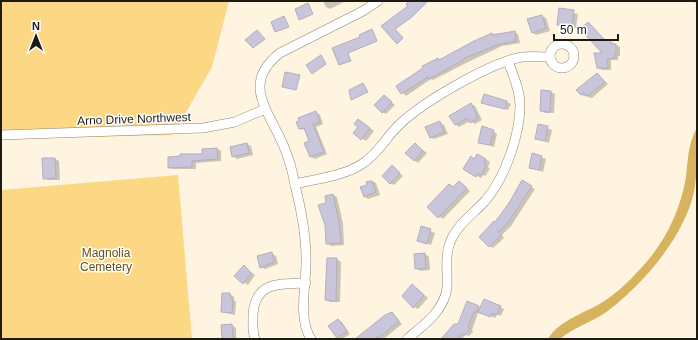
<svg xmlns="http://www.w3.org/2000/svg" width="698" height="340" font-family="Arial,sans-serif">
  <rect width="100%" height="100%" fill="#fef4e0"/>
  <!-- green -->
  <g fill="#fcd885">
    <path d="M 1,1 L 229,1 L 212,67 L 173,135 L 1,139 Z"/>
    <path d="M 178,175 L 192,339 L 1,339 L 1,190 Z"/>
  </g>
  <!-- water -->
  <path fill="#d7b35d" d="M 697,128 C 697,149 698,171 694,192 C 684,237 642,286 605,313 C 590,323 574,327 560,339 L 548,339 C 560,318 591,312 610,297 C 624,287 638,272 649,259 C 668,236 681,207 686,177 C 688,160 688,143 697,128 Z"/>
  <!-- shadow -->
  <g fill="#0003">
    <path d="M 323,1 L 346,1 L 330,9 L 326,7 Z"/>
    <path d="M 688,1 L 697,1 L 697,3 Z"/>
    <path d="M 560,10 L 578,14 L 576,28 L 558,24 Z"/>
    <path d="M 542,16 L 546,18 L 550,31 L 536,35 L 532,32 Z"/>
    <path d="M 588,23 L 607,42 L 610,41 L 620,47 L 620,56 L 618,56 L 618,60 L 611,60 L 611,70 L 602,70 L 598,68 L 604,54 Z"/>
    <path d="M 514,32 L 518,34 L 520,43 L 502,46 L 464,64 L 433,80 L 431,79 L 406,96 L 397,87 L 438,59 L 441,61 L 492,34 Z"/>
    <path d="M 597,74 L 608,84 L 592,98 L 581,95 Z"/>
    <path d="M 551,92 L 555,94 L 554,113 L 545,113 L 541,110 Z"/>
    <path d="M 485,95 L 507,102 L 511,104 L 508,110 L 486,104 L 482,102 Z"/>
    <path d="M 385,96 L 395,105 L 386,114 L 382,112 Z"/>
    <path d="M 471,104 L 475,106 L 482,120 L 475,124 L 470,121 L 459,127 L 455,124 Z"/>
    <path d="M 316,112 L 320,115 L 323,124 L 316,127 L 327,154 L 315,159 L 311,157 L 310,142 L 306,130 L 300,129 Z"/>
    <path d="M 362,122 L 374,131 L 366,141 L 354,133 Z"/>
    <path d="M 440,123 L 444,125 L 448,134 L 434,139 L 430,137 Z"/>
    <path d="M 539,125 L 552,130 L 549,143 L 536,138 Z"/>
    <path d="M 493,131 L 497,134 L 494,147 L 479,142 Z"/>
    <path d="M 247,144 L 251,146 L 253,155 L 237,159 L 233,156 Z"/>
    <path d="M 415,144 L 427,153 L 418,163 L 414,160 Z"/>
    <path d="M 217,149 L 221,151 L 221,161 L 196,163 L 196,169 L 173,169 L 169,167 Z"/>
    <path d="M 478,155 L 490,162 L 488,167 L 490,169 L 485,176 L 483,175 L 481,178 L 464,168 Z"/>
    <path d="M 533,155 L 546,159 L 543,172 L 530,168 Z"/>
    <path d="M 43,159 L 55,159 L 59,161 L 60,180 L 48,180 L 44,178 Z"/>
    <path d="M 392,166 L 403,176 L 394,185 L 390,183 Z"/>
    <path d="M 372,181 L 376,183 L 380,195 L 368,199 L 364,196 L 368,185 Z"/>
    <path d="M 522,182 L 535,189 L 511,226 L 502,235 L 504,238 L 493,248 L 489,246 L 496,223 L 510,204 Z"/>
    <path d="M 463,185 L 470,191 L 443,219 L 428,207 L 453,187 Z"/>
    <path d="M 333,195 L 337,197 L 343,224 L 344,245 L 331,246 L 327,243 L 328,204 Z"/>
    <path d="M 422,228 L 435,233 L 431,245 L 418,240 Z"/>
    <path d="M 272,254 L 276,256 L 278,264 L 265,269 L 261,267 Z"/>
    <path d="M 425,254 L 429,257 L 430,270 L 420,271 L 416,268 Z"/>
    <path d="M 337,259 L 341,262 L 340,302 L 330,302 L 326,300 Z"/>
    <path d="M 244,267 L 255,275 L 248,285 L 235,276 Z"/>
    <path d="M 413,285 L 428,298 L 418,309 L 414,307 Z"/>
    <path d="M 230,294 L 234,297 L 234,300 L 236,302 L 235,315 L 222,312 Z"/>
    <path d="M 468,302 L 481,308 L 500,307 L 504,309 L 501,316 L 497,314 L 495,318 L 481,312 L 481,314 L 478,313 L 472,330 L 473,332 L 469,336 L 466,335 L 461,339 L 442,339 L 458,325 Z"/>
    <path d="M 392,313 L 402,324 L 386,337 L 382,339 L 359,339 Z"/>
    <path d="M 338,320 L 342,322 L 350,334 L 342,339 L 337,337 Z"/>
    <path d="M 232,325 L 236,328 L 236,339 L 223,339 Z"/>
  </g>
  <!-- building -->
  <g fill="#c9c5da" stroke="#b2afc3">
    <path d="M 409,1 L 428,1 L 412,17 L 395,29 L 403,38 L 397,44 L 381,26 L 408,6 L 406,4 Z"/>
    <path d="M 308,3 L 313,14 L 299,20 L 295,9 Z"/>
    <path d="M 559,8 L 574,10 L 572,26 L 557,25 Z"/>
    <path d="M 542,15 L 546,28 L 532,33 L 527,19 Z"/>
    <path d="M 284,16 L 289,27 L 275,32 L 271,22 Z"/>
    <path d="M 588,22 L 606,41 L 610,40 L 611,44 L 616,44 L 616,54 L 614,54 L 614,58 L 607,59 L 608,68 L 597,68 L 594,53 L 602,53 L 580,29 Z"/>
    <path d="M 372,29 L 377,41 L 348,53 L 351,61 L 339,65 L 332,48 L 360,37 L 359,35 Z"/>
    <path d="M 257,30 L 265,39 L 253,48 L 245,40 Z"/>
    <path d="M 515,31 L 516,41 L 497,45 L 465,58 L 465,59 L 436,75 L 429,79 L 428,77 L 401,94 L 396,86 L 423,68 L 422,66 L 438,58 L 439,60 L 474,41 L 492,33 L 493,35 Z"/>
    <path d="M 321,55 L 326,64 L 312,74 L 306,65 Z"/>
    <path d="M 285,72 L 300,75 L 296,90 L 282,87 Z"/>
    <path d="M 597,73 L 605,82 L 587,96 L 584,93 L 581,95 L 576,90 Z"/>
    <path d="M 363,83 L 368,92 L 351,100 L 349,90 Z"/>
    <path d="M 541,90 L 551,91 L 550,112 L 540,111 Z"/>
    <path d="M 484,94 L 507,101 L 505,109 L 481,103 Z"/>
    <path d="M 384,95 L 392,102 L 382,113 L 374,105 Z"/>
    <path d="M 471,103 L 478,118 L 470,123 L 467,118 L 455,125 L 449,116 Z"/>
    <path d="M 316,111 L 320,122 L 313,124 L 324,152 L 310,157 L 304,143 L 309,141 L 304,128 L 299,129 L 296,122 L 299,121 L 298,118 Z"/>
    <path d="M 358,119 L 370,128 L 361,140 L 353,133 L 358,127 L 354,124 Z"/>
    <path d="M 440,121 L 444,132 L 430,138 L 425,127 Z"/>
    <path d="M 538,124 L 548,126 L 545,141 L 535,139 Z"/>
    <path d="M 482,126 L 494,130 L 490,145 L 478,143 Z"/>
    <path d="M 247,143 L 249,153 L 232,157 L 230,147 Z"/>
    <path d="M 415,143 L 423,151 L 414,161 L 405,153 Z"/>
    <path d="M 217,148 L 218,159 L 192,161 L 192,167 L 168,168 L 168,157 L 180,156 L 180,154 L 202,154 L 202,149 Z"/>
    <path d="M 532,153 L 542,156 L 539,170 L 529,168 Z"/>
    <path d="M 477,154 L 486,159 L 484,164 L 486,166 L 481,175 L 478,173 L 476,177 L 463,169 L 471,156 L 474,159 Z"/>
    <path d="M 42,158 L 55,158 L 56,178 L 43,179 Z"/>
    <path d="M 392,165 L 400,173 L 390,184 L 382,176 Z"/>
    <path d="M 522,180 L 532,186 L 507,224 L 498,232 L 501,235 L 489,247 L 479,237 L 494,221 L 495,222 L 509,203 Z"/>
    <path d="M 370,181 L 372,181 L 376,192 L 364,197 L 360,187 L 367,185 L 366,182 Z"/>
    <path d="M 459,181 L 467,188 L 438,218 L 427,207 L 449,184 L 453,187 Z"/>
    <path d="M 333,194 L 339,222 L 341,243 L 326,244 L 325,225 L 318,205 L 326,203 L 325,196 Z"/>
    <path d="M 421,226 L 431,229 L 427,244 L 417,241 Z"/>
    <path d="M 272,252 L 274,262 L 260,268 L 257,256 Z"/>
    <path d="M 425,253 L 426,268 L 415,269 L 414,254 Z"/>
    <path d="M 327,258 L 337,258 L 336,301 L 325,300 Z"/>
    <path d="M 244,265 L 251,273 L 243,284 L 234,276 Z"/>
    <path d="M 412,284 L 424,295 L 413,308 L 402,296 Z"/>
    <path d="M 222,293 L 230,293 L 230,298 L 233,299 L 232,313 L 221,312 Z"/>
    <path d="M 484,299 L 501,306 L 497,315 L 492,313 L 490,317 L 478,312 Z"/>
    <path d="M 467,301 L 479,306 L 476,312 L 474,312 L 468,327 L 470,329 L 464,335 L 462,333 L 456,339 L 441,339 L 454,324 L 458,324 Z"/>
    <path d="M 392,312 L 399,321 L 382,335 L 374,339 L 355,339 L 385,315 Z"/>
    <path d="M 338,319 L 347,331 L 337,338 L 328,326 Z"/>
    <path d="M 232,324 L 233,339 L 222,339 L 221,325 Z"/>
  </g>
  <g fill="none" stroke-linecap="round" stroke-linejoin="round">
    <defs>
      <g id="street">
        <circle cx="562" cy="56" r="12"/>
        <path d="M 1,135 L 203,128 L 235,122 L 265,109"/>
        <path d="M 295,184 C 316,179 344,176 362,164 C 379,153 386,137 400,124 C 423,102 491,62 522,57 C 531,56 541,57 550,57"/>
        <path d="M 255,339 C 252,331 253,323 253,315 C 255,281 280,284 306,283"/>
        <path d="M 311,339 C 297,317 307,283 306,258 C 306,234 301,209 295,185 C 293,173 289,159 284,147 C 270,112 240,84 280,53 L 363,11 L 378,1"/>
        <path d="M 407,339 C 424,325 444,311 447,288 C 448,271 444,256 451,240 C 458,224 474,213 485,201 C 505,178 520,135 520,105 C 520,90 513,75 508,61"/>
      </g>
    </defs>
    <!-- street casing -->
    <use href="#street" stroke="#8f8674" stroke-width="10"/>
    <!-- street -->
    <use href="#street" stroke="#fff" stroke-width="9"/>
  </g>
  <g text-anchor="middle" dominant-baseline="central" stroke-width="3" stroke-linejoin="round" paint-order="stroke">
    <!-- street labels -->
    <g font-size="12" fill="#1d1a12" stroke="#fff">
      <text transform="translate(134 119) rotate(-2)">Arno Drive Northwest</text>
    </g>
    <!-- park labels -->
    <g font-size="12" fill="#69500d" stroke="#fff">
      <text x="106" y="253">Magnolia<tspan x="106" dy="14">Cemetery</tspan></text>
    </g>
  </g>
  <!-- border -->
  <rect width="698" height="340" fill="none" stroke="#1d1a12" stroke-width="4"/>
  <!-- north arrow -->
  <g transform="translate(36 36)" stroke="#ffffff" stroke-width="3" paint-order="stroke">
  <path d="M0-3L7 15L0 10L-7 15Z" fill="#1d1a12"/>
  <text y="-6" font-size="11" font-weight="bold" text-anchor="middle" fill="#1d1a12">N</text>
  </g>
  <!-- scale -->
  <path d="M554 34v6h64v-6" fill="none" stroke="#1d1a12" stroke-width="2"/>
  <text x="560" y="34" font-size="12" fill="#1d1a12" stroke="#ffffff" stroke-width="3" paint-order="stroke">50 m</text>
</svg>
